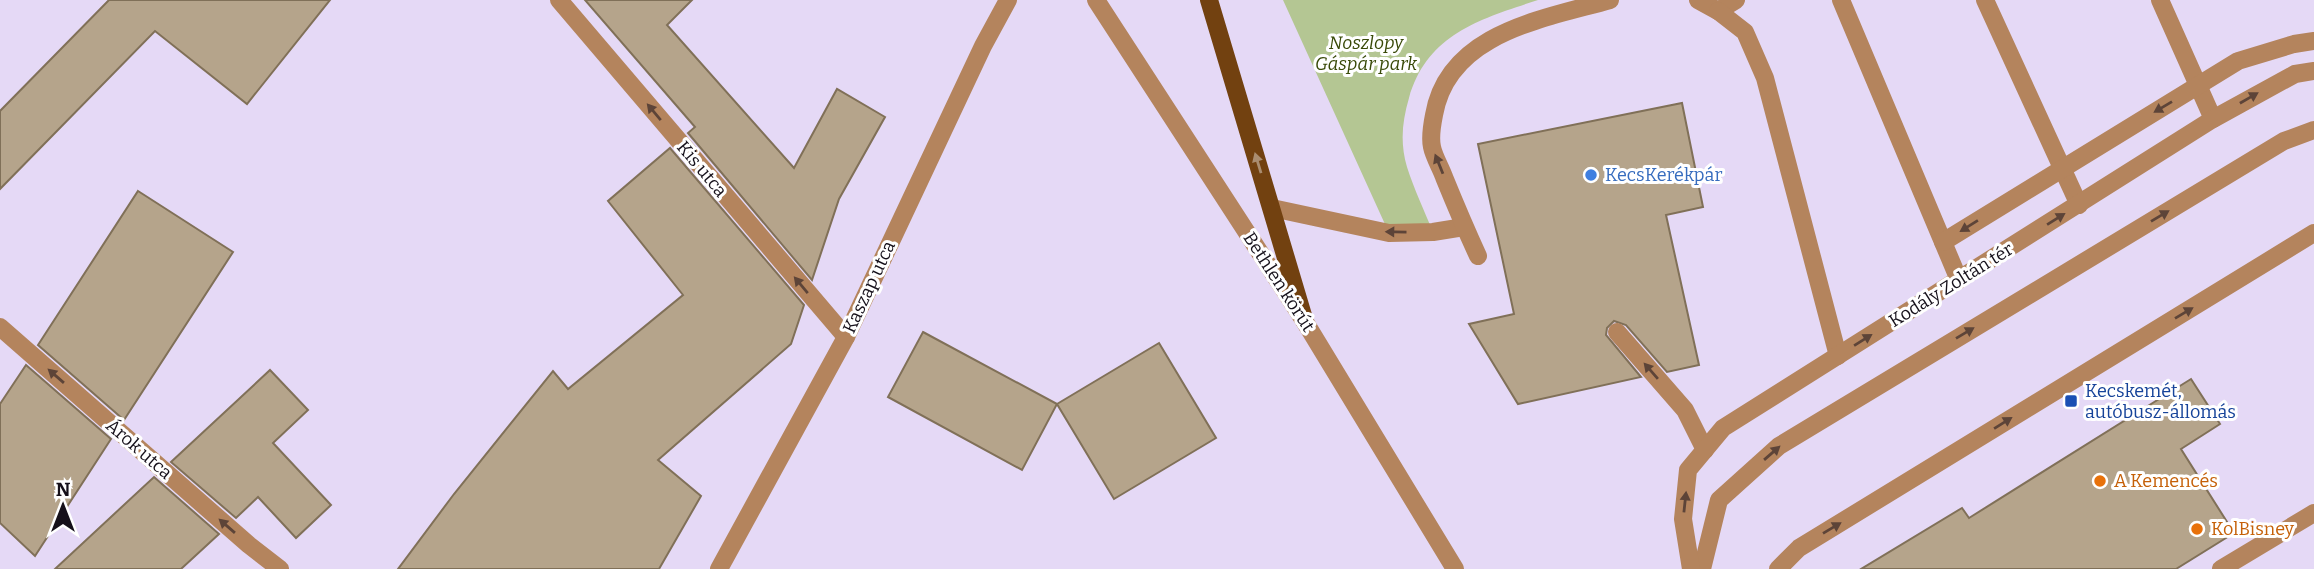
<svg xmlns="http://www.w3.org/2000/svg" width="2314" height="569" font-family="Bitter,serif">
  <rect width="100%" height="100%" fill="#e5d9f6"/>
  <!-- green -->
  <path fill="#b4c693" d="M 1283,0 L 1538,0 C 1480,19 1427,34 1409,98 C 1402,122 1400,143 1407,167 C 1414,189 1424,210 1433,232 L 1389,233 Z"/>
  <!-- building -->
  <g fill="#b5a48b" stroke="#807058" stroke-width="2">
    <path d="M 109,0 L 330,0 L 247,104 L 155,31 L 0,189 L 0,111 Z"/>
    <path d="M 585,0 L 692,0 L 667,25 L 794,168 L 837,89 L 885,117 L 839,199 L 812,280 L 688,133 L 695,127 Z"/>
    <path d="M 1682,103 L 1703,207 L 1666,215 L 1699,365 L 1667,372 L 1626,325 L 1614,321 L 1607,328 L 1606,335 L 1641,377 L 1518,404 L 1469,324 L 1514,314 L 1478,144 Z"/>
    <path d="M 670,148 L 804,305 L 791,344 L 658,460 L 701,496 L 659,569 L 398,569 L 454,494 L 553,371 L 568,389 L 683,295 L 608,201 Z"/>
    <path d="M 138,191 L 233,252 L 124,420 L 38,345 Z"/>
    <path d="M 923,332 L 1057,404 L 1022,470 L 888,397 Z"/>
    <path d="M 1159,343 L 1216,438 L 1114,499 L 1057,404 Z"/>
    <path d="M 26,365 L 111,439 L 35,556 L 0,523 L 0,404 Z"/>
    <path d="M 270,370 L 308,410 L 273,443 L 331,505 L 296,538 L 258,497 L 236,518 L 171,462 Z"/>
    <path d="M 2191,379 L 2220,424 L 2181,449 L 2234,533 L 2176,569 L 1861,569 L 1962,508 L 1969,518 Z"/>
    <path d="M 154,477 L 219,534 L 181,569 L 55,569 Z"/>
  </g>
  <g fill="none" stroke-linecap="round" stroke-linejoin="round">
    <!-- service -->
    <g stroke="#b4845d" stroke-width="18">
      <path d="M 1698,0 L 1718,11 L 1736,0"/>
      <path d="M 1841,0 L 1959,280"/>
      <path d="M 1985,0 L 2079,205"/>
      <path d="M 2160,0 L 2213,119"/>
      <path d="M 1718,11 L 1745,32 L 1765,78 L 1838,356"/>
      <path d="M 1272,208 L 1389,233 L 1433,232 L 1464,227"/>
      <path d="M 1478,256 C 1466,230 1455,204 1444,177 C 1441,168 1434,157 1432,147 C 1430,138 1432,125 1434,115 C 1448,33 1543,19 1610,0"/>
      <path d="M 1617,332 L 1685,410 L 1705,450"/>
      <path d="M 1702,569 L 1719,500 L 1779,446 L 2284,141 L 2314,130"/>
      <path d="M 1778,569 L 1799,548 L 2314,233"/>
      <path d="M 2221,569 L 2314,513"/>
    </g>
    <!-- minor -->
    <g stroke="#b4845d" stroke-width="18">
      <path d="M 559,0 L 846,337"/>
      <path d="M 1943,242 L 2238,61 L 2294,44 L 2314,41"/>
      <path d="M 0,327 L 249,545 L 280,569"/>
      <path d="M 719,569 L 846,337 L 983,46 L 1008,0"/>
      <path d="M 1691,569 L 1683,519 L 1688,470 L 1723,428 L 2213,119 L 2295,74 L 2314,71"/>
    </g>
    <!-- tertiary -->
    <path stroke="#b4845d" stroke-width="18" d="M 1096,0 L 1305,322 L 1455,569"/>
    <!-- primary -->
    <path stroke="#724110" stroke-width="18" d="M 1209,0 L 1305,322"/>
  </g>
  <!-- one-way arrows -->
  <defs><path id="oneway-solid" d="M-6-.8H1V-3.2L6.5 0L1 3.2V.8H-6Z" transform="scale(1.75)"/></defs>
  <g fill="#5d4438">
    <use href="#oneway-solid" transform="translate(2249 98) rotate(-30)"/>
    <use href="#oneway-solid" transform="translate(2163 107) rotate(149)"/>
    <use href="#oneway-solid" transform="translate(654 112) rotate(-130)"/>
    <use href="#oneway-solid" transform="translate(1439 164) rotate(-112)"/>
    <use href="#oneway-solid" transform="translate(2160 216) rotate(-31)"/>
    <use href="#oneway-solid" transform="translate(2056 219) rotate(-32)"/>
    <use href="#oneway-solid" transform="translate(1969 226) rotate(148)"/>
    <use href="#oneway-solid" transform="translate(1396 232) rotate(-179)"/>
    <use href="#oneway-solid" transform="translate(801 285) rotate(-130)"/>
    <use href="#oneway-solid" transform="translate(2184 313) rotate(-31)"/>
    <use href="#oneway-solid" transform="translate(1965 333) rotate(-31)"/>
    <use href="#oneway-solid" transform="translate(1863 340) rotate(-32)"/>
    <use href="#oneway-solid" transform="translate(1651 371) rotate(-131)"/>
    <use href="#oneway-solid" transform="translate(56 376) rotate(-139)"/>
    <use href="#oneway-solid" transform="translate(2003 423) rotate(-32)"/>
    <use href="#oneway-solid" transform="translate(1772 453) rotate(-41)"/>
    <use href="#oneway-solid" transform="translate(1685 502) rotate(-84)"/>
    <use href="#oneway-solid" transform="translate(227 526) rotate(-139)"/>
    <use href="#oneway-solid" transform="translate(1832 528) rotate(-31)"/>
  </g>
  <use fill="#aa8d70" href="#oneway-solid" transform="translate(1258 163) rotate(-107)"/>
  <!-- markers -->
  <circle fill="#3f7fe0" stroke="#fff" stroke-width="2.5" cx="1591" cy="175" r="7"/>
  <rect fill="#1a4fb4" stroke="#fff" stroke-width="2.5" x="2064" y="394" width="14" height="14" rx="3.5"/>
  <g fill="#e8710a" stroke="#fff" stroke-width="2.5">
    <circle cx="2100" cy="481" r="7"/>
    <circle cx="2197" cy="529" r="7"/>
  </g>
  <g text-anchor="middle" dominant-baseline="central" stroke-width="6" stroke-linejoin="round" paint-order="stroke">
    <!-- park labels -->
    <g font-size="18" font-style="italic" fill="#384907" stroke="#fff">
      <text x="1366" y="43">Noszlopy<tspan x="1366" dy="21">Gáspár park</tspan></text>
    </g>
    <!-- street labels -->
    <g font-size="18" fill="#15101a" stroke="#fff">
      <text transform="translate(702 169) rotate(50)">Kis utca</text>
      <text transform="translate(1279 282) rotate(57)">Bethlen körút</text>
      <text transform="translate(1951 285) rotate(-32)">Kodály Zoltán tér</text>
      <text transform="translate(869 287) rotate(-65)">Kaszap utca</text>
      <text transform="translate(139 449) rotate(41)">Árok utca</text>
    </g>
    <!-- shop labels -->
    <g font-size="18" fill="#366cbe" stroke="#fff" text-anchor="start">
      <text x="1605" y="175">KecsKerékpár</text>
    </g>
    <!-- transit labels -->
    <g font-size="18" fill="#164399" stroke="#fff" text-anchor="start">
      <text x="2085" y="391">Kecskemét,<tspan x="2085" dy="21">autóbusz-állomás</tspan></text>
    </g>
    <!-- food labels -->
    <g font-size="18" fill="#c56008" stroke="#fff" text-anchor="start">
      <text x="2114" y="481">A Kemencés</text>
      <text x="2211" y="529">KolBisney</text>
    </g>
  </g>
  <!-- north arrow -->
  <g transform="translate(63 506)" stroke="#ffffff" stroke-width="5" paint-order="stroke">
  <path d="M0-5L12 26L0 18L-12 26Z" fill="#15101a"/>
  <text y="-10" font-size="19" font-weight="bold" text-anchor="middle" fill="#15101a">N</text>
  </g>
</svg>
